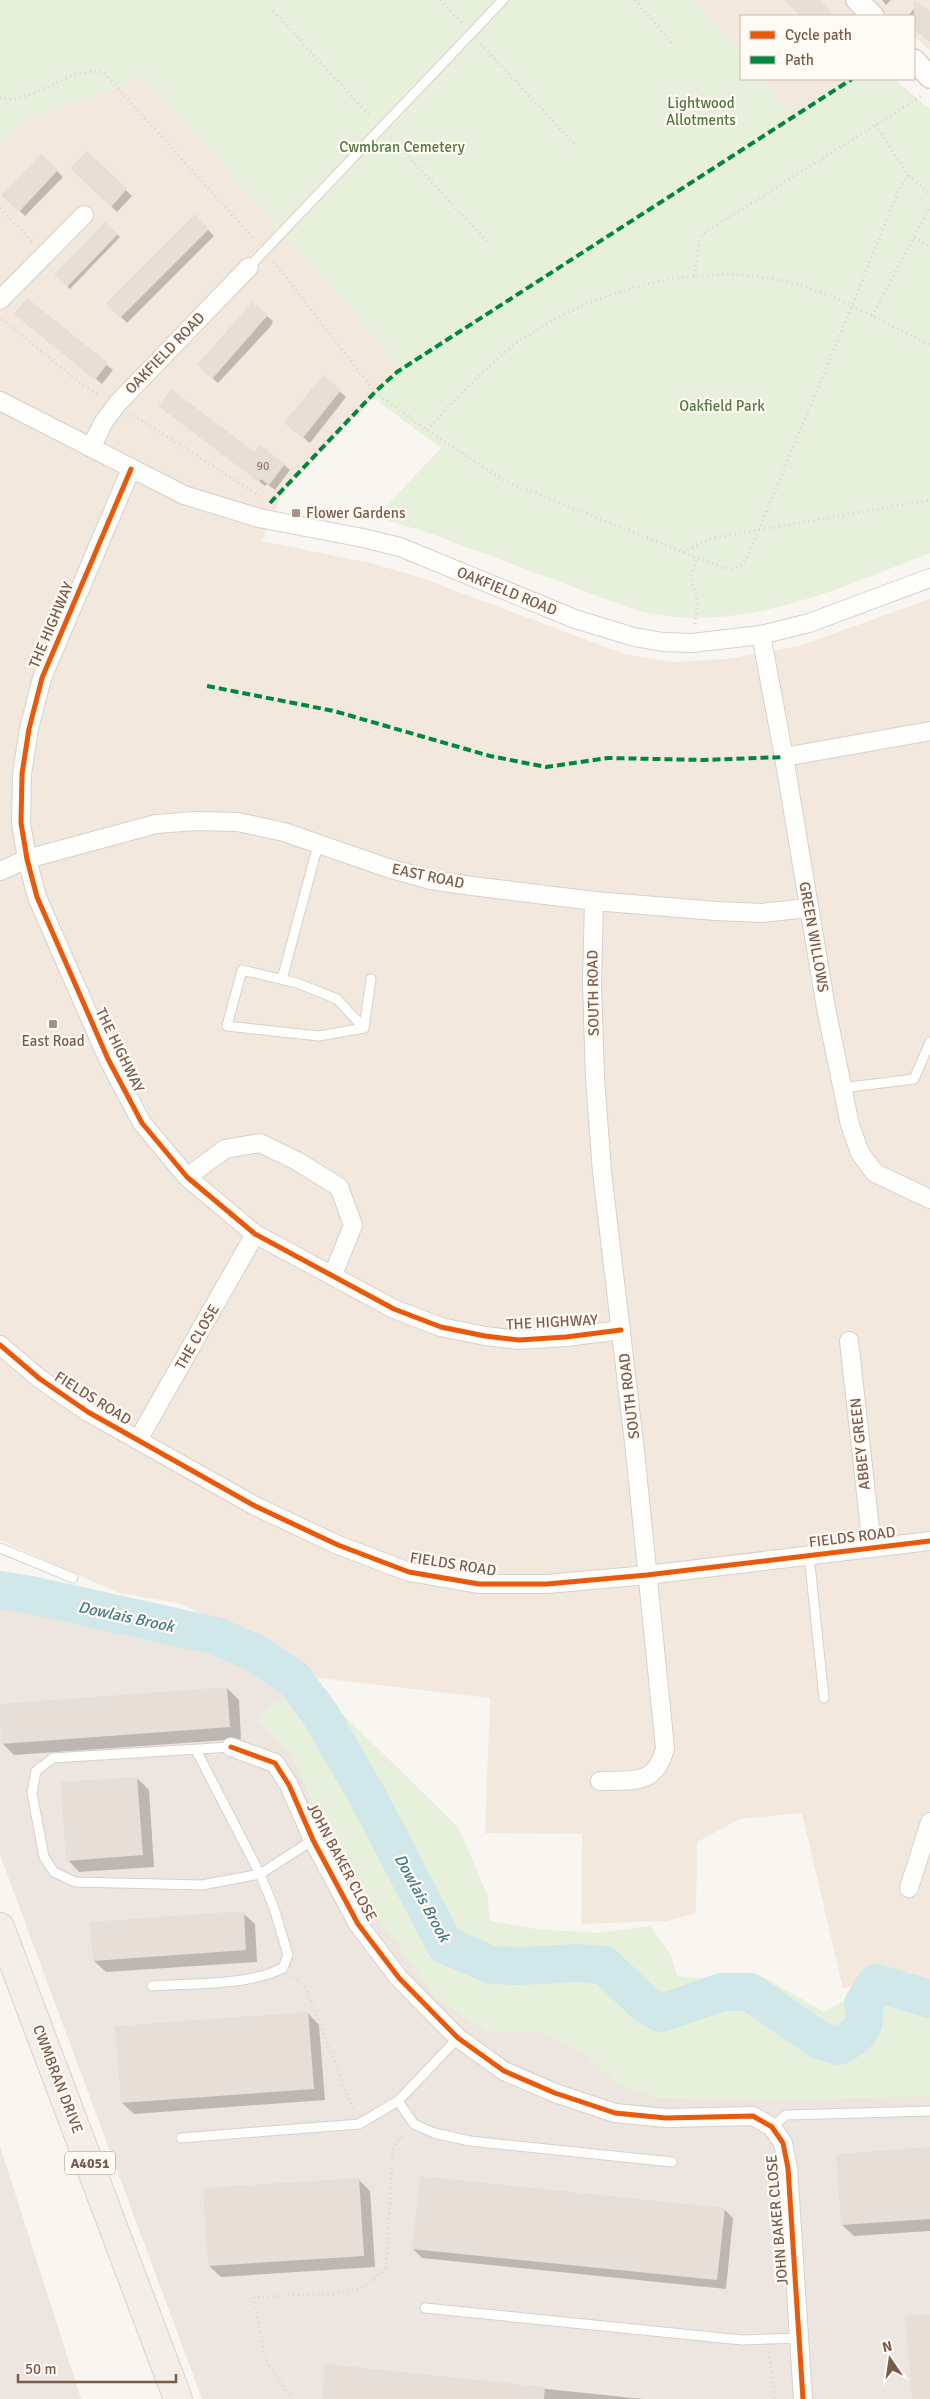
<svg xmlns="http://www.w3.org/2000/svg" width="930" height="2399" font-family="Signika,sans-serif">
  <rect width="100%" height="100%" fill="#f9f5f0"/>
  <!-- residential -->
  <g fill="#f2e8de">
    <path d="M 697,0 L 930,0 L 930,50 L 914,37 L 914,16 L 741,16 L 741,54 Z"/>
    <path d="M 144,76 L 400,366 L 373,398 L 281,496 L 262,541 L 370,563 L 419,577 L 624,654 L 673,662 L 727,659 L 799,646 L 930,599 L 930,1989 L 918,1982 L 891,1976 L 877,1978 L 843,1989 L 802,1813 L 740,1819 L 697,1842 L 696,1913 L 667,1921 L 581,1924 L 582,1834 L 485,1833 L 490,1698 L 319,1678 L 239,1632 L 179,1603 L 119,1593 L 0,1540 L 0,145 L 20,124 Z"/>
    <path d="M 762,79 L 846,79 L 792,114 Z"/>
  </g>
  <!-- industrial -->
  <g fill="#ede5e0">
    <path d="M 0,1604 L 87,1612 L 218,1630 L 338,1719 L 473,1980 L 863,2052 L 930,2006 L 930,2399 L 202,2399 L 0,1855 Z"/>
    <path d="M 0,2146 L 81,2399 L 0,2399 Z"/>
  </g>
  <!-- green -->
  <g fill="#e7f0db">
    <path d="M 0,0 L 697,0 L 741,54 L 741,79 L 762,79 L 792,114 L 846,79 L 894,79 L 930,109 L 930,553 C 837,589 736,637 635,610 L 429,533 L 376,517 L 441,448 L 373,398 L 400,366 L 144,76 L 20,124 L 0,145 Z"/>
    <path d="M 319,1691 L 458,1827 L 487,1894 L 490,1921 L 535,1929 L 599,1933 L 650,1926 L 671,1955 L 677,1975 L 691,1978 L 764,1977 L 824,2012 L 891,1973 L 930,1990 L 930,2096 L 780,2100 L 658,2098 L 618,2085 L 584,2053 L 539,2031 L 487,2032 L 436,1998 L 379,1919 L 314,1807 L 292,1754 L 259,1721 L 268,1705 Z"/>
  </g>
  <!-- shadow -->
  <g fill="#0003">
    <path d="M 882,0 L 891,0 L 886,5 Z"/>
    <path d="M 918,4 L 930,13 L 930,41 L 914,29 L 914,16 L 908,16 Z"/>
    <path d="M 87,153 L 132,196 L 117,212 L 72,168 Z"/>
    <path d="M 41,155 L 63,177 L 25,216 L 3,195 Z"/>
    <path d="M 195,216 L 214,236 L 127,323 L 107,303 Z"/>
    <path d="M 105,223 L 120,237 L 70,289 L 56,275 Z"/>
    <path d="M 27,300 L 113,370 L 102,384 L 22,320 Z"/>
    <path d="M 267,316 L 273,321 L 271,326 L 218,383 L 204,371 Z"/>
    <path d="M 323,377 L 346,397 L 310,443 L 292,429 Z"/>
    <path d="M 160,406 L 255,454 L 284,465 L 290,470 L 275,490 L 267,484 L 265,486 Z"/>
    <path d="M 227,1688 L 239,1700 L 241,1739 L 14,1755 L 3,1744 L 0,1705 Z"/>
    <path d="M 137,1778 L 149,1790 L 154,1867 L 79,1872 L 68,1860 Z"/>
    <path d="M 243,1913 L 255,1924 L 257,1962 L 106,1972 L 94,1961 Z"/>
    <path d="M 308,2013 L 319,2025 L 325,2100 L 134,2114 L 122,2103 Z"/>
    <path d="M 930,2149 L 930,2231 L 854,2236 L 842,2225 Z"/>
    <path d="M 358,2179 L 370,2191 L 375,2267 L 221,2277 L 209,2266 Z"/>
    <path d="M 724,2209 L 733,2218 L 726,2289 L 422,2258 L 413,2249 Z"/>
    <path d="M 326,2366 L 643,2399 L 323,2399 Z"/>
  </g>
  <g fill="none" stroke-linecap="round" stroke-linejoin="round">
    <!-- river -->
    <path stroke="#d0e8ea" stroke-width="38" d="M 0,1590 L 31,1595 L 216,1636 L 255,1653 L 294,1679 L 320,1714 L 369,1799 L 445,1945 L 492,1965 L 520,1966 L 577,1963 L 604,1965 L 645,2004 L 661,2013 L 722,1992 L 750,1992 L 819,2040 L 839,2046 C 859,2034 868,2029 863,2004 L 876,1983 L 930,1999"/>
  </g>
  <!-- building -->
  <g fill="#e6ded7">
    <path d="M 785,0 L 820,0 L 835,16 L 800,16 Z"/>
    <path d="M 914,0 L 930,11 L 930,41 L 914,29 Z"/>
    <path d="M 87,151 L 127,189 L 111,207 L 70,168 Z"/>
    <path d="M 41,154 L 58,170 L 19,212 L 1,195 Z"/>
    <path d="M 195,214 L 209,229 L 120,318 L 106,303 Z"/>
    <path d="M 105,222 L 118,234 L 67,287 L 54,275 Z"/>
    <path d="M 27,298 L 108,363 L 95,380 L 14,314 Z"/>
    <path d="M 252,302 L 268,315 L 212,379 L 197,365 Z"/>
    <path d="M 323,375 L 341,390 L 303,438 L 284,423 Z"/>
    <path d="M 171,389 L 255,452 L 260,445 L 285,464 L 269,485 L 261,479 L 259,482 L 158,406 Z"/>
    <path d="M 227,1687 L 230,1727 L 1,1744 L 0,1704 Z"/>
    <path d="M 137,1777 L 143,1855 L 66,1861 L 61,1782 Z"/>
    <path d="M 244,1911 L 246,1950 L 93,1961 L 90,1922 Z"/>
    <path d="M 308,2012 L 314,2089 L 121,2103 L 115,2026 Z"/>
    <path d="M 930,2147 L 930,2219 L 841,2225 L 836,2154 Z"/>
    <path d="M 420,2176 L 725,2208 L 717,2280 L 412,2249 Z"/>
    <path d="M 359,2178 L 364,2256 L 208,2266 L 203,2188 Z"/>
    <path d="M 930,2314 L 930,2399 L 912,2399 L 905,2316 Z"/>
    <path d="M 325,2364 L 545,2387 L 544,2399 L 322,2399 Z"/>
  </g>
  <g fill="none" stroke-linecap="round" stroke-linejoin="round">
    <defs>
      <g id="service">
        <path d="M 249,267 L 503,0"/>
        <path d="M 282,979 L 318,845"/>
        <path d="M 364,1028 L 337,999 L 297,983 L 242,970 L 227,1026 L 319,1036 L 364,1028 L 371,979"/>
        <path d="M 842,1088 L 914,1079 L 930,1042"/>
        <path d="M 0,1548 L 73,1578"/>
        <path d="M 809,1555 L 824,1698"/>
        <path d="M 231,1747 L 53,1758 L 36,1771 L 32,1793 L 44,1857 L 54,1872 L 75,1882 L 202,1885 L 260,1874 L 313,1840"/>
        <path d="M 152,1986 C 192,1983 247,1986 283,1968 L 288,1955 L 274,1908 L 260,1874 L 196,1750"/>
        <path d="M 398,2101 L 414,2124 L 434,2133 L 470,2141 L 672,2162"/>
        <path d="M 772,2127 L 786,2115 L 930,2111"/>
        <path d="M 181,2138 L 359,2124 L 398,2101 L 458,2038"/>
        <path d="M 425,2308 L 742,2340 L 799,2338"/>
      </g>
      <g id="minor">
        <path d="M 0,300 L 84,215"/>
        <path d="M 0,401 L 184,495 L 259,518 L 363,538 L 400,547 L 575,619 L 634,637 L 663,642 L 692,643 L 761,635 L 809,623 L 930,578"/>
        <path d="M 91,448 L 103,423 L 117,404 L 249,267"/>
        <path d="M 131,469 L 42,678 L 29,729 L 22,774 L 21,823 L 27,859 L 37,897 L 108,1059 L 142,1123 L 187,1177 L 255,1234 L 394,1309 L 441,1327 L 485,1336 L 519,1340 L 566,1337 L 621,1330"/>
        <path d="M 761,635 L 784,757 L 826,1008 L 850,1125 L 860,1153 L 875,1173 L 930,1199"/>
        <path d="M 784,757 L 930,731"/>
        <path d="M 0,871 L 27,859 L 156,824 L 195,821 L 238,822 L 284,832 L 388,868 L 431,880 L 472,886 L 594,901 L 716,911 L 761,913 L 809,908"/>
        <path d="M 594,901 L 592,983 L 595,1078 L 602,1172 L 635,1451 L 665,1748 C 656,1786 633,1780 600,1781"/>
        <path d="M 187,1177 L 225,1149 L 260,1143 L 297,1161 L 339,1187 L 353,1225 L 333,1275"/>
        <path d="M 849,1341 L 872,1547"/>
        <path d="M 0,1345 L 40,1379 L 88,1412 L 255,1506 L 338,1545 L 409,1572 L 479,1584 L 547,1584 L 647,1575 L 930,1541"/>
        <path d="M 138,1440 L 255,1234"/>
        <path d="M 231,1747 L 275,1763 L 289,1785 L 313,1840 L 358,1924 L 399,1978 L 458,2038 L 504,2071 L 555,2093 L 615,2113 L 666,2118 L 753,2116 L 772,2127 L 783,2143 L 788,2168 L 803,2399"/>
        <path d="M 909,1888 L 930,1822"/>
      </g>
      <g id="tertiary">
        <path d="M 857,0 L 873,16"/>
        <path d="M 914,60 L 930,77"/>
      </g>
      <path id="primary" d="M 0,1927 L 178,2399"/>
    </defs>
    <!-- service casing -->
    <use href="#service" stroke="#d7d1cb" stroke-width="11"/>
    <!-- minor casing -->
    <use href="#minor" stroke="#d7d1cb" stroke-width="20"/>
    <!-- tertiary casing -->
    <use href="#tertiary" stroke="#d7d1cb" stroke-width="24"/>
    <!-- primary casing -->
    <use href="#primary" stroke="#dad1cc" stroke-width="30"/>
    <!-- path -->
    <g stroke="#dcd5d0" stroke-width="3" stroke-dasharray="1 4" stroke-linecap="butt">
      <path d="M 440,0 L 462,23"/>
      <path d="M 635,0 L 674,46"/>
      <path d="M 273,11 L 371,117"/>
      <path d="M 481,44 L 575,145"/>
      <path d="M 0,98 C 34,107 67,63 104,73 L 255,240"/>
      <path d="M 876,125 L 908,175 L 930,194"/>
      <path d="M 391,138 L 489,244"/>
      <path d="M 0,208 L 32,241"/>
      <path d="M 914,238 L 930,246"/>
      <path d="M 274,262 L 375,392 L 427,430 L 505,481 L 721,567 C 733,570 741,569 747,558 L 852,306 L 898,191 L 908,175"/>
      <path d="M 694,276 L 700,238 L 704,233 L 923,95"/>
      <path d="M 872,316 L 930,207"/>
      <path d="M 2,319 L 84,386 L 100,395"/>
      <path d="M 133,415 L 263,498"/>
      <path d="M 427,430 C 454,402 479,373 510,348 C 585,291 700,258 792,283 C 840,296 885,323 930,345"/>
      <path d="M 683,552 L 712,538 L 930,500"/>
      <path d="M 695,624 L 698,601 L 690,577 L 697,558"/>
      <path d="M 293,1977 L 306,1989 L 354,2111"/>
      <path d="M 769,2352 L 775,2399"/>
      <path d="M 292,2399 L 265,2359 L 254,2297 L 336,2294 L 366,2285 L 386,2268 L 393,2147 L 405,2133"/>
    </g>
    <!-- service -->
    <use href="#service" stroke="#fefefd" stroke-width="9"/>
    <!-- minor -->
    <use href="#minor" stroke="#fefefd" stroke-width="18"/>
    <!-- tertiary -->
    <use href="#tertiary" stroke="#fefefd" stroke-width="21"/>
    <!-- primary -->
    <use href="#primary" stroke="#f3eee8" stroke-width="28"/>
    <!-- quiet -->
    <g stroke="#00873e" stroke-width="4" stroke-dasharray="8 4" stroke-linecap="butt">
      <path d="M 270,503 L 375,392 L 397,372 L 852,79"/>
      <path d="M 207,686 L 334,711 L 490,756 L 546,767 L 608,758 L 703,760 L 784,757"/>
    </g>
    <defs>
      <g id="cycleway">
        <path d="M 131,469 L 42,678 L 29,729 L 22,774 L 21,823 L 27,859 L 37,897 L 108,1059 L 142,1123 L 187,1177 L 255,1234 L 394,1309 L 441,1327 L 485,1336 L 519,1340 L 566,1337 L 621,1330"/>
        <path d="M 0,1345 L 40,1379 L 88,1412 L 255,1506 L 338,1545 L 409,1572 L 479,1584 L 547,1584 L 647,1575 L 930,1541"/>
        <path d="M 231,1747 L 275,1763 L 289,1785 L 313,1840 L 358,1924 L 399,1978 L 458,2038 L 504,2071 L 555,2093 L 615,2113 L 666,2118 L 753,2116 L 772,2127 L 783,2143 L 788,2168 L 803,2399"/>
      </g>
    </defs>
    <!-- cycleway casing -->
    <use href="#cycleway" stroke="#fffaf3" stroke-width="8"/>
    <!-- cycleway -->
    <use href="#cycleway" stroke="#e8590c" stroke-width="5"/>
  </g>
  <!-- markers -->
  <g fill="#a69286" stroke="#fffaf3" stroke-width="2">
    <rect x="291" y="508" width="10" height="10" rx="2.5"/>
    <rect x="48" y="1019" width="10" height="10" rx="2.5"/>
  </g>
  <g text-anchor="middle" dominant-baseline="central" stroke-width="4.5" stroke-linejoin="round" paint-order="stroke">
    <!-- number labels -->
    <g font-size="12" fill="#977e72">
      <text x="263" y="466">90</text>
    </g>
    <!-- shield labels -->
    <rect fill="#fffaf3" stroke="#a28b7f" stroke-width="1" x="65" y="2151.5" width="50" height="23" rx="4"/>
    <g font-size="14" font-weight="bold" fill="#7a5c4d">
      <text x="90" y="2163">A4051</text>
    </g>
    <!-- park labels -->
    <g font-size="15" fill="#537a41" stroke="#fffaf3">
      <text x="701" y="103">Lightwood<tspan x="701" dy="17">Allotments</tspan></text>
      <text x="402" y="147">Cwmbran Cemetery</text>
      <text x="722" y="406">Oakfield Park</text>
    </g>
    <!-- street labels -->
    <g font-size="15" fill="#7a5c4d" stroke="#fffaf3">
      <text transform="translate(165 353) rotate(-46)">OAKFIELD ROAD</text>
      <text transform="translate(507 591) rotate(22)">OAKFIELD ROAD</text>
      <text transform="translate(51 625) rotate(-67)">THE HIGHWAY</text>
      <text transform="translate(428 876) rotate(12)">EAST ROAD</text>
      <text transform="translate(814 937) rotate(80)">GREEN WILLOWS</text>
      <text transform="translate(593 993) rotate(-91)">SOUTH ROAD</text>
      <text transform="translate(120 1050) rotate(64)">THE HIGHWAY</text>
      <text transform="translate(552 1322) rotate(-3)">THE HIGHWAY</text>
      <text transform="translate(197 1337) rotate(-60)">THE CLOSE</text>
      <text transform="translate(629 1396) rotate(-97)">SOUTH ROAD</text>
      <text transform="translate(93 1398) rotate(32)">FIELDS ROAD</text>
      <text transform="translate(860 1444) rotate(-96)">ABBEY GREEN</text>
      <text transform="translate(852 1537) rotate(-7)">FIELDS ROAD</text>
      <text transform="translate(453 1564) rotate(9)">FIELDS ROAD</text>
      <text transform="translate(342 1862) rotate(62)">JOHN BAKER CLOSE</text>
      <text transform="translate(58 2079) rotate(69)">CWMBRAN DRIVE</text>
      <text transform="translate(777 2220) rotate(-95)">JOHN BAKER CLOSE</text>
    </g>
    <!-- poi labels -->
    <g font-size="15" fill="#7a5c4d" stroke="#fffaf3" text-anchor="start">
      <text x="306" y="513">Flower Gardens</text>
      <text x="53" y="1041" text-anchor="middle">East Road</text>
    </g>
    <!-- water labels -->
    <g font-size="16" font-style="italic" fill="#437c86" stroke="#fffaf3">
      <text transform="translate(126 1617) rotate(12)">Dowlais Brook</text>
      <text transform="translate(422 1898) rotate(61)">Dowlais Brook</text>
    </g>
  </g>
  <!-- legend -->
  <rect x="740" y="15" width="175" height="65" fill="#fffaf3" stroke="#cabbb1"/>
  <rect x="750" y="31" width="25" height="8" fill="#e8590c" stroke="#cabbb1"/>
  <text x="785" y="40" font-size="15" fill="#7a5c4d">Cycle path</text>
  <rect x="750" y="56" width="25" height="8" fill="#00873e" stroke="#cabbb1"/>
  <text x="785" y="65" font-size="15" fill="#7a5c4d">Path</text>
  <!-- north arrow -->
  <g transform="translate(890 2359) rotate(347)" stroke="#fffaf3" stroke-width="4" paint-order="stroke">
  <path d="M0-4L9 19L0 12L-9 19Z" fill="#7a5c4d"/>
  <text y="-8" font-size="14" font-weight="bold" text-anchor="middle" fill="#7a5c4d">N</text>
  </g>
  <!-- scale -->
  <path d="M18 2374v8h158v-8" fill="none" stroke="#7a5c4d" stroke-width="2.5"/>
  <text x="25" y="2374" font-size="15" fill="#7a5c4d" stroke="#fffaf3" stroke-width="4" paint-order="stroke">50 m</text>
</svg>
